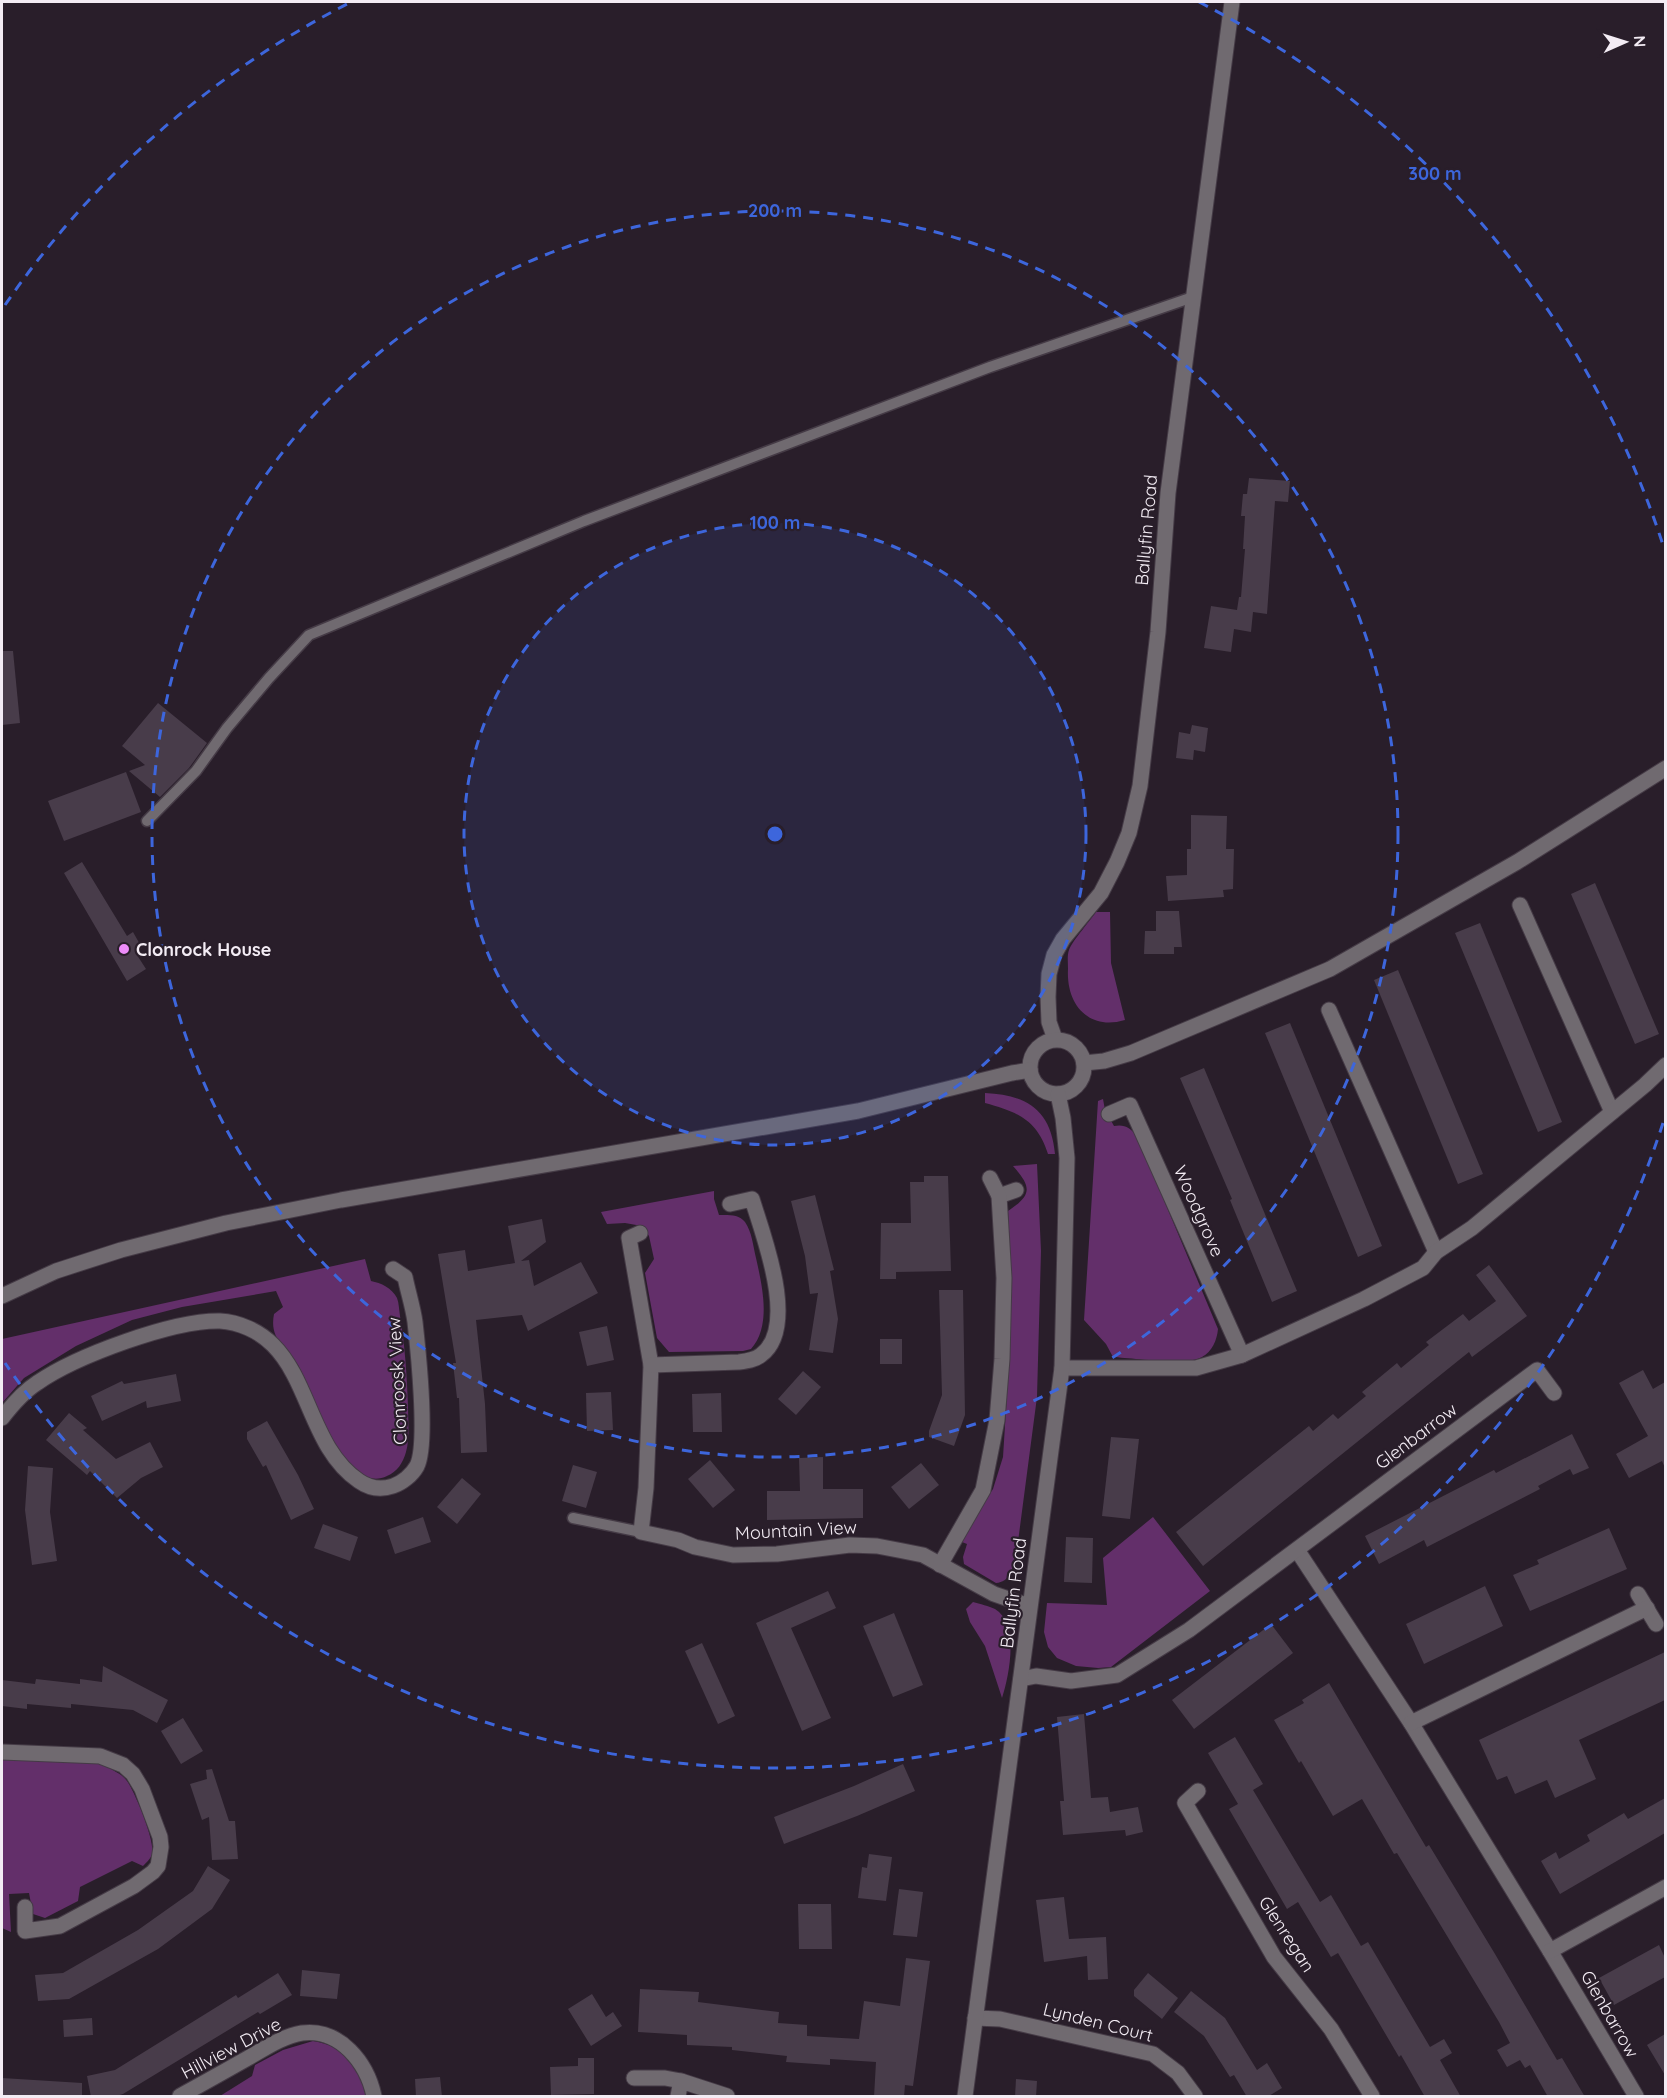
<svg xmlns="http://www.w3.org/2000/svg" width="1667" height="2098" font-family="Quicksand,sans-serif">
  <rect width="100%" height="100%" fill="#291e2a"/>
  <!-- green -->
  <g fill="#632f6a">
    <path d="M 1096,912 L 1110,912 L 1111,963 L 1125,1020 C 1088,1031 1066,1004 1068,969 C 1068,963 1067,955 1069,950 C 1073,940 1090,921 1096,912 Z"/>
    <path d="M 985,1093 C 1027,1095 1051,1110 1055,1154 L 1048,1154 C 1037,1120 1018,1112 985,1103 Z"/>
    <path d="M 1103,1099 L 1105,1110 L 1114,1126 C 1125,1124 1130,1128 1137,1136 L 1218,1329 C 1217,1340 1212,1352 1202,1357 C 1188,1366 1131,1358 1113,1357 L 1106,1344 L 1084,1320 L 1098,1101 Z"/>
    <path d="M 1037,1164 L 1041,1251 L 1037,1397 L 1016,1557 C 1012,1569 1010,1582 996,1583 L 964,1564 L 963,1557 L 967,1544 L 962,1542 L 961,1538 L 993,1489 L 1003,1457 L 1008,1378 L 1011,1269 L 1008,1211 C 1032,1195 1032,1187 1013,1166 Z"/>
    <path d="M 714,1191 L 714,1199 L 719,1215 C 728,1215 739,1214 745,1222 C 752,1232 753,1246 756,1258 C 762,1285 772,1326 751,1349 L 743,1351 L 669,1352 L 657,1338 L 645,1273 L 654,1259 L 649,1236 L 642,1226 L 625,1223 L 607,1224 L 601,1212 Z"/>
    <path d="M 365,1259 L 371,1281 C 381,1283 392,1288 397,1298 C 399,1303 399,1310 400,1316 C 405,1346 407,1376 408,1407 C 408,1422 410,1437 406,1452 C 403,1463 397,1472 387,1476 C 354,1492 325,1431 315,1407 C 310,1394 305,1378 298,1365 C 286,1346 269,1340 274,1314 L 283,1307 L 276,1291 L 182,1307 L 132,1320 L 76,1346 L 24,1378 L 2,1403 L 2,1339 Z"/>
    <path d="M 1153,1517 L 1210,1591 L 1111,1667 L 1098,1668 L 1076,1666 L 1057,1658 L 1048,1647 L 1044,1632 L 1047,1603 L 1107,1605 L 1103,1558 Z"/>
    <path d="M 973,1602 C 980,1604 989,1606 995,1609 C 1020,1624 1009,1676 1002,1698 L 985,1646 L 970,1622 L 966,1609 Z"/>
    <path d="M 63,1759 C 83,1760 99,1760 116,1772 C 120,1774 124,1777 127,1781 C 135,1792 156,1843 152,1855 C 150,1859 146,1863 143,1866 L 132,1861 L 80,1887 L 78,1901 L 45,1918 L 33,1914 L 29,1893 L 9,1894 L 11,1932 L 2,1928 L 2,1760 Z"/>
    <path d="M 313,2041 C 347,2046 356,2069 369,2096 L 220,2096 L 252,2076 L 255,2065 L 283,2050 Z"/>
  </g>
  <!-- building -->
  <g fill="#483c4a">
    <path d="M 1249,478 L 1290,481 L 1288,502 L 1275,501 L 1267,614 L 1253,612 L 1251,632 L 1234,629 L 1231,652 L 1204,648 L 1211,606 L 1237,610 L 1239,597 L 1241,597 L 1245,549 L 1243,549 L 1245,516 L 1241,516 L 1243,494 L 1247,494 Z"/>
    <path d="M 2,651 L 13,651 L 20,723 L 2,725 Z"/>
    <path d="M 158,703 L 207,743 L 189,768 L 160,797 L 129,771 L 145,765 L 122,746 Z"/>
    <path d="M 1192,725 L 1208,728 L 1205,752 L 1194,750 L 1193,760 L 1176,758 L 1179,732 L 1190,734 Z"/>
    <path d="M 126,772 L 141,812 L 64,841 L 48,801 Z"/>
    <path d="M 1191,815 L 1227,816 L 1226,849 L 1234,849 L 1233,889 L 1223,890 L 1224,897 L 1168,901 L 1166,876 L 1187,875 L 1187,849 L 1191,849 Z"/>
    <path d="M 82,862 L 127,936 L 133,932 L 142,948 L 135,952 L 146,969 L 127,981 L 64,873 Z"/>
    <path d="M 1595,883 L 1659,1034 L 1635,1044 L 1571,894 Z"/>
    <path d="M 1156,911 L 1179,911 L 1182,947 L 1174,947 L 1174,954 L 1144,954 L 1145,931 L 1156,931 Z"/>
    <path d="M 1480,923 L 1562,1122 L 1538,1132 L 1455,933 Z"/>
    <path d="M 1398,970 L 1483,1174 L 1458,1184 L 1374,980 Z"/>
    <path d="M 1290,1023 L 1382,1246 L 1358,1257 L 1265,1033 Z"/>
    <path d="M 1204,1068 L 1297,1291 L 1272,1302 L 1230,1200 L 1232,1199 L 1180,1078 Z"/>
    <path d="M 924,1176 L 948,1176 L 951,1271 L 896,1272 L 896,1279 L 880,1279 L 881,1223 L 911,1223 L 910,1182 L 924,1182 Z"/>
    <path d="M 815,1195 L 834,1270 L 830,1271 L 838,1319 L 833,1353 L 809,1350 L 818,1293 L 810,1294 L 805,1256 L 791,1201 Z"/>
    <path d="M 542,1219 L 546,1242 L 521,1261 L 529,1260 L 534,1286 L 581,1262 L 598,1293 L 528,1331 L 522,1315 L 476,1320 L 485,1404 L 487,1452 L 461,1453 L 459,1398 L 457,1398 L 453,1363 L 456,1363 L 438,1254 L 465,1250 L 468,1271 L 515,1263 L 508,1226 Z"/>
    <path d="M 1489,1265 L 1527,1316 L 1472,1357 L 1469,1352 L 1203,1566 L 1176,1532 L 1309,1426 L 1313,1431 L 1333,1414 L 1338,1419 L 1366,1396 L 1362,1392 L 1397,1363 L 1401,1368 L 1429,1345 L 1426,1342 L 1463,1314 L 1469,1321 L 1496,1301 L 1476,1275 Z"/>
    <path d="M 939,1290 L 963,1290 L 965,1415 L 954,1446 L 929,1437 L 929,1431 L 942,1395 Z"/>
    <path d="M 607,1326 L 614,1360 L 587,1366 L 579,1332 Z"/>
    <rect x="880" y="1339" width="22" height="25"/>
    <path d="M 1643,1370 L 1653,1389 L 1665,1382 L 1665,1468 L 1662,1461 L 1629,1478 L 1616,1454 L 1648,1436 L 1619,1383 Z"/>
    <path d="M 803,1371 L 821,1387 L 796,1415 L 778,1399 Z"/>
    <path d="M 176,1374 L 181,1401 L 147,1408 L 146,1401 L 102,1421 L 91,1396 L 122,1381 L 124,1384 Z"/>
    <path d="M 611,1392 L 613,1430 L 587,1431 L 586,1393 Z"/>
    <path d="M 721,1393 L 722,1432 L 693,1432 L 692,1394 Z"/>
    <path d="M 69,1413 L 87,1428 L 83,1430 L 116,1459 L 150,1442 L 163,1467 L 141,1478 L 117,1498 L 90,1471 L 87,1475 L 46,1440 Z"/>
    <path d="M 267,1421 L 298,1475 L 314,1509 L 291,1520 L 266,1465 L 263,1467 L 247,1439 L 247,1432 Z"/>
    <path d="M 1572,1434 L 1589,1468 L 1573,1475 L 1570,1469 L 1538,1486 L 1540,1489 L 1427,1547 L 1424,1540 L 1379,1564 L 1365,1536 L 1494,1470 L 1496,1473 Z"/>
    <path d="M 1111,1437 L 1139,1439 L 1130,1519 L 1102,1516 Z"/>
    <path d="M 823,1457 L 823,1489 L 863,1489 L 863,1518 L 767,1520 L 767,1491 L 800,1491 L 799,1458 Z"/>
    <path d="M 710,1460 L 735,1490 L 713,1508 L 688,1479 Z"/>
    <path d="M 921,1463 L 939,1485 L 909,1509 L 891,1487 Z"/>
    <path d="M 573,1465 L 597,1472 L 586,1508 L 562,1501 Z"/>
    <path d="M 28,1466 L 53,1468 L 50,1512 L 57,1561 L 32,1565 L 25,1510 Z"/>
    <path d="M 462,1478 L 481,1494 L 457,1524 L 437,1507 Z"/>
    <path d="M 423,1517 L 431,1542 L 395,1554 L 387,1530 Z"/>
    <path d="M 323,1524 L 358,1537 L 350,1561 L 314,1548 Z"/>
    <path d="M 1609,1528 L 1627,1569 L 1530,1611 L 1513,1575 L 1539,1564 L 1537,1560 Z"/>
    <path d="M 1066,1537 L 1093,1538 L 1092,1583 L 1064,1582 Z"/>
    <path d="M 1485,1586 L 1503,1626 L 1424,1664 L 1406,1624 Z"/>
    <path d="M 828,1591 L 836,1608 L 791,1628 L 831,1718 L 802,1731 L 756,1623 Z"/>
    <path d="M 894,1613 L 923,1685 L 893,1697 L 863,1626 Z"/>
    <path d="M 1271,1624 L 1293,1653 L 1194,1729 L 1172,1700 Z"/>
    <path d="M 702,1643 L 735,1716 L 718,1724 L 685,1651 Z"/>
    <path d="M 1665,1652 L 1665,1700 L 1579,1740 L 1596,1779 L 1555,1798 L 1547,1780 L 1515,1794 L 1507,1776 L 1497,1780 L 1479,1740 Z"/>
    <path d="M 103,1666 L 168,1700 L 157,1723 L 133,1710 L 71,1704 L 71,1708 L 27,1704 L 27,1709 L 2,1706 L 2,1680 L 35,1684 L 36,1679 L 80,1684 L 80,1679 L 102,1682 Z"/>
    <path d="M 1329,1683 L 1426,1847 L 1429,1845 L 1495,1954 L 1557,2060 L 1562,2058 L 1585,2097 L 1548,2097 L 1530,2065 L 1525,2068 L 1520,2060 L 1507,2067 L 1497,2050 L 1510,2043 L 1499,2022 L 1397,1853 L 1394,1854 L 1362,1799 L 1333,1816 L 1301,1761 L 1299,1763 L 1274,1720 L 1304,1703 L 1302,1700 Z"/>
    <path d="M 1084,1714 L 1091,1798 L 1108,1797 L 1110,1812 L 1138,1807 L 1143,1832 L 1126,1836 L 1125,1830 L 1063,1835 L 1060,1801 L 1064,1801 L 1057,1717 Z"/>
    <path d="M 183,1718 L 203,1751 L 181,1764 L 161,1731 Z"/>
    <path d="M 1235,1737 L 1263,1784 L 1253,1790 L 1320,1902 L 1331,1895 L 1361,1946 L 1368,1942 L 1430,2047 L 1444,2039 L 1452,2053 L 1440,2060 L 1461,2097 L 1425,2097 L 1401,2055 L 1399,2057 L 1338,1953 L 1331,1957 L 1298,1902 L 1287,1909 L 1229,1809 L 1238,1804 L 1208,1753 Z"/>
    <path d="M 903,1764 L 915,1791 L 857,1816 L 784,1844 L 774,1817 L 854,1786 Z"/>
    <path d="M 212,1769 L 229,1821 L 235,1821 L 238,1859 L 212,1860 L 209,1817 L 202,1820 L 190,1784 L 207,1779 L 206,1770 Z"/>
    <path d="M 1665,1798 L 1665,1833 L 1560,1894 L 1541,1861 L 1556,1852 L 1559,1859 L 1590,1841 L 1587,1835 L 1624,1813 L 1628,1819 Z"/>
    <path d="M 869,1854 L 892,1857 L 886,1901 L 858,1898 L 862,1867 L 867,1868 Z"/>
    <path d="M 208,1866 L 230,1880 L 212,1909 L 158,1949 L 69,1999 L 38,2001 L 35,1975 L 63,1973 L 138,1930 L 193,1891 Z"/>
    <path d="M 899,1889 L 923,1892 L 917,1937 L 893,1935 Z"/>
    <path d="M 1064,1897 L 1069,1939 L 1106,1937 L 1108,1979 L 1088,1980 L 1087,1956 L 1044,1962 L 1036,1900 Z"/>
    <path d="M 798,1904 L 831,1904 L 832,1949 L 799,1949 Z"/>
    <path d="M 1659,1945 L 1665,1958 L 1665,1977 L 1614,2005 L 1599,1978 Z"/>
    <path d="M 906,1958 L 930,1961 L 913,2086 L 905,2085 L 904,2097 L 874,2097 L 876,2062 L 830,2059 L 830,2065 L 786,2062 L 787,2056 L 732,2050 L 732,2047 L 687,2045 L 687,2035 L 638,2032 L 640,1989 L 699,1992 L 698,2002 L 779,2012 L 778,2023 L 807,2025 L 807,2036 L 859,2039 L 864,2001 L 900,2006 Z"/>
    <path d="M 302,1970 L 340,1974 L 337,1999 L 300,1996 Z"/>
    <path d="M 278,1973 L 292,1995 L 260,2014 L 258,2012 L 123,2094 L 113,2097 L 91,2097 L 87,2076 L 115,2070 L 236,1995 L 238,1998 Z"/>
    <path d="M 1148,1973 L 1178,1998 L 1162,2019 L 1134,1996 L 1134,1990 Z"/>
    <path d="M 1191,1991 L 1225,2018 L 1257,2070 L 1267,2063 L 1282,2088 L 1267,2097 L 1247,2097 L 1234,2075 L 1230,2077 L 1204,2036 L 1174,2012 Z"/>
    <path d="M 592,1994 L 606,2017 L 613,2012 L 622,2026 L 591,2046 L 568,2009 Z"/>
    <path d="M 92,2018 L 93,2035 L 64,2037 L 63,2020 Z"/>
    <path d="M 1665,2034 L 1665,2075 L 1647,2045 Z"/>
    <path d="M 578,2058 L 594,2058 L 594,2094 L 551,2095 L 550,2067 L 578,2066 Z"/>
    <path d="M 440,2077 L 442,2097 L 416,2097 L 415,2079 Z"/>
    <path d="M 2,2078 L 82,2083 L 82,2097 L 2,2097 Z"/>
    <path d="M 1016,2079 L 1037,2081 L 1036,2097 L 1015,2097 Z"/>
  </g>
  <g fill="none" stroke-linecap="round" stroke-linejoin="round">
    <defs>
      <g id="service">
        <path d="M 147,821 L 196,771 L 227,728 L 269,678 L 309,635 L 584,521 L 990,367 L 1193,297"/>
        <path d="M 573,1518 L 641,1532"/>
      </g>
      <g id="minor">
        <path d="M 1520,905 L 1612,1112"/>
        <path d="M 1329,1010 L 1436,1252"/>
        <path d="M 1109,1114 L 1130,1105 L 1242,1355"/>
        <path d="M 999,1196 L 1016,1190"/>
        <path d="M 640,1233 L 629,1238 L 651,1365 L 646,1488 L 641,1532 L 678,1540 L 695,1547 L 733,1555 L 777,1554 L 850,1545 L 877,1546 L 903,1551 L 923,1555 L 994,1594 L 1029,1606"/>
        <path d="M 651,1365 L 739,1362 C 747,1361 755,1360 761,1355 C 799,1327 763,1235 752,1199 L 730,1204"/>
        <path d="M 1062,1368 L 1196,1368 L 1242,1355 L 1364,1299 L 1423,1268 L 1436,1252 L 1472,1228 L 1645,1085 L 1666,1065"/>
        <path d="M 2,1418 C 12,1405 23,1392 37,1383 C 76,1356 173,1320 220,1321 C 239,1322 259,1331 273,1345 C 310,1382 312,1449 359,1481 C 369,1488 381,1490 393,1486 C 402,1483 412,1475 417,1466 C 428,1444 418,1349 415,1322 C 413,1307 408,1292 405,1277 L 393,1269"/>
        <path d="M 1297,1550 L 1411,1723 L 1550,1951 L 1636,2096"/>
        <path d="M 940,1565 L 983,1490 L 997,1420 L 1002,1359 L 1004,1278 L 999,1196 L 990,1178"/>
        <path d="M 1638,1594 L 1656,1624"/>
        <path d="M 1021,1679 L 1036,1676 L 1071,1681 L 1117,1675 L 1189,1630 L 1537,1370 L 1554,1393"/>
        <path d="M 1411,1723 L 1647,1608"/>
        <path d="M 2,1752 L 100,1756 L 123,1765 L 133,1774 L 142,1789 L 160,1837 L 161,1847 L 158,1866 L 153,1872 L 134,1886 L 60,1926 L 25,1931 L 25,1907"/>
        <path d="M 1198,1791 L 1185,1803 L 1274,1957 L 1331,2029 L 1372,2096"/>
        <path d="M 1550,1951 L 1666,1887"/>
        <path d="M 975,2018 L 1000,2019 L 1153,2054 L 1178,2073 L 1195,2096"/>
        <path d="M 634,2078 L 665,2078 L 681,2081"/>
        <path d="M 180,2096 C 202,2084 225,2071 248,2058 C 264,2049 283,2036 302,2033 C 340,2028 367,2063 374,2096"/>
        <path d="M 678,2096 L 681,2081 L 727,2096"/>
      </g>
      <g id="tertiary">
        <path d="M 1055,1039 L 1049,1022 L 1048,997 L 1049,974 L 1054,955 L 1063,939 L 1101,893 L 1117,862 L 1129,833 L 1140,786 L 1158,632 L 1168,493 L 1232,2"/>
        <circle cx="1057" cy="1067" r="27"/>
        <path d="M 1084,1063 L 1104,1061 L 1131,1053 L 1330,969 L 1517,862 L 1666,768"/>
        <path d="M 2,1296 L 56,1271 L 121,1250 L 226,1223 L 341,1200 L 858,1111 L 1012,1073 L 1030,1070"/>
        <path d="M 965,2096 L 1062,1368 L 1067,1158 L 1063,1118 L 1058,1094"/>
      </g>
    </defs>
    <!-- service casing -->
    <use href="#service" stroke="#453b46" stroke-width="13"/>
    <!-- minor casing -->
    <use href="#minor" stroke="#453b46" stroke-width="17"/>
    <!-- tertiary casing -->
    <use href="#tertiary" stroke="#453b46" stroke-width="17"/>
    <!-- service -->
    <use href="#service" stroke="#706a70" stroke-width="10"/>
    <!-- minor -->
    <use href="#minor" stroke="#706a70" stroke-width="15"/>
    <!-- tertiary -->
    <use href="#tertiary" stroke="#706a70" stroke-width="15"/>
  </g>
  <!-- distance rings -->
  <circle cx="775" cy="834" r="311" fill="#3d66dc" fill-opacity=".12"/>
  <g fill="none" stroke="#3d66dc" stroke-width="3" stroke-dasharray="10 8">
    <circle cx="775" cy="834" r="311"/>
    <circle cx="775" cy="834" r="623"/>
    <path d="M1663 1123A934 934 0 0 1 5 1363M5 305A934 934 0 0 1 351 2M1199 2A934 934 0 0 1 1663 545"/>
  </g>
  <!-- markers -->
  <circle fill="#ed8cf9" stroke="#291e2a" stroke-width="2" cx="124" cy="949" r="6"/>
  <g text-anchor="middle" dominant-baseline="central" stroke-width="4.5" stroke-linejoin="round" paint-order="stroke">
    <!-- street labels -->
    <g font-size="18" fill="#f3ecf4" stroke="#291e2a">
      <text transform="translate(1146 530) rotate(-85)">Ballyfin Road</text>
      <text transform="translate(1199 1211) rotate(66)">Woodgrove</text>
      <text transform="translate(397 1381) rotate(-93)">Clonroosk View</text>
      <text transform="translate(1416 1436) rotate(-37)">Glenbarrow</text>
      <text transform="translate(796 1530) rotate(-3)">Mountain View</text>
      <text transform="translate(1013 1593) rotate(-83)">Ballyfin Road</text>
      <text transform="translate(1287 1934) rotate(57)">Glenregan</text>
      <text transform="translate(1610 2014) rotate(60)">Glenbarrow</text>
      <text transform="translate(1098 2022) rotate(14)">Lynden Court</text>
      <text transform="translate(231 2048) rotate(-28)">Hillview Drive</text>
    </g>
    <!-- poi labels -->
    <g font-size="18" font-weight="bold" fill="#f3ecf4" stroke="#291e2a" text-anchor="start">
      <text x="136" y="949">Clonrock House</text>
    </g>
  </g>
  <circle cx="775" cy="834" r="9" fill="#3d66dc" stroke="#291e2a" stroke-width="3"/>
  <g font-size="18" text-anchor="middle" font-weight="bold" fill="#3d66dc" stroke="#291e2a" stroke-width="4.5" stroke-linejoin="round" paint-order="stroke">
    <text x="1435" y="180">300 m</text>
    <text x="775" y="217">200 m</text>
    <text x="775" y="529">100 m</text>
  </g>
  <!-- border -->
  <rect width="1667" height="2098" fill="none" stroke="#f3ecf4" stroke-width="6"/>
  <!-- north arrow -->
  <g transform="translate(1625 42) rotate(87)" stroke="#291e2a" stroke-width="4.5" paint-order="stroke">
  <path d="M0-4.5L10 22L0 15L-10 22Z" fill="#f3ecf4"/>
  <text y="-9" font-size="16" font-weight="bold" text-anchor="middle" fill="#f3ecf4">N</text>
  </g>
</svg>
